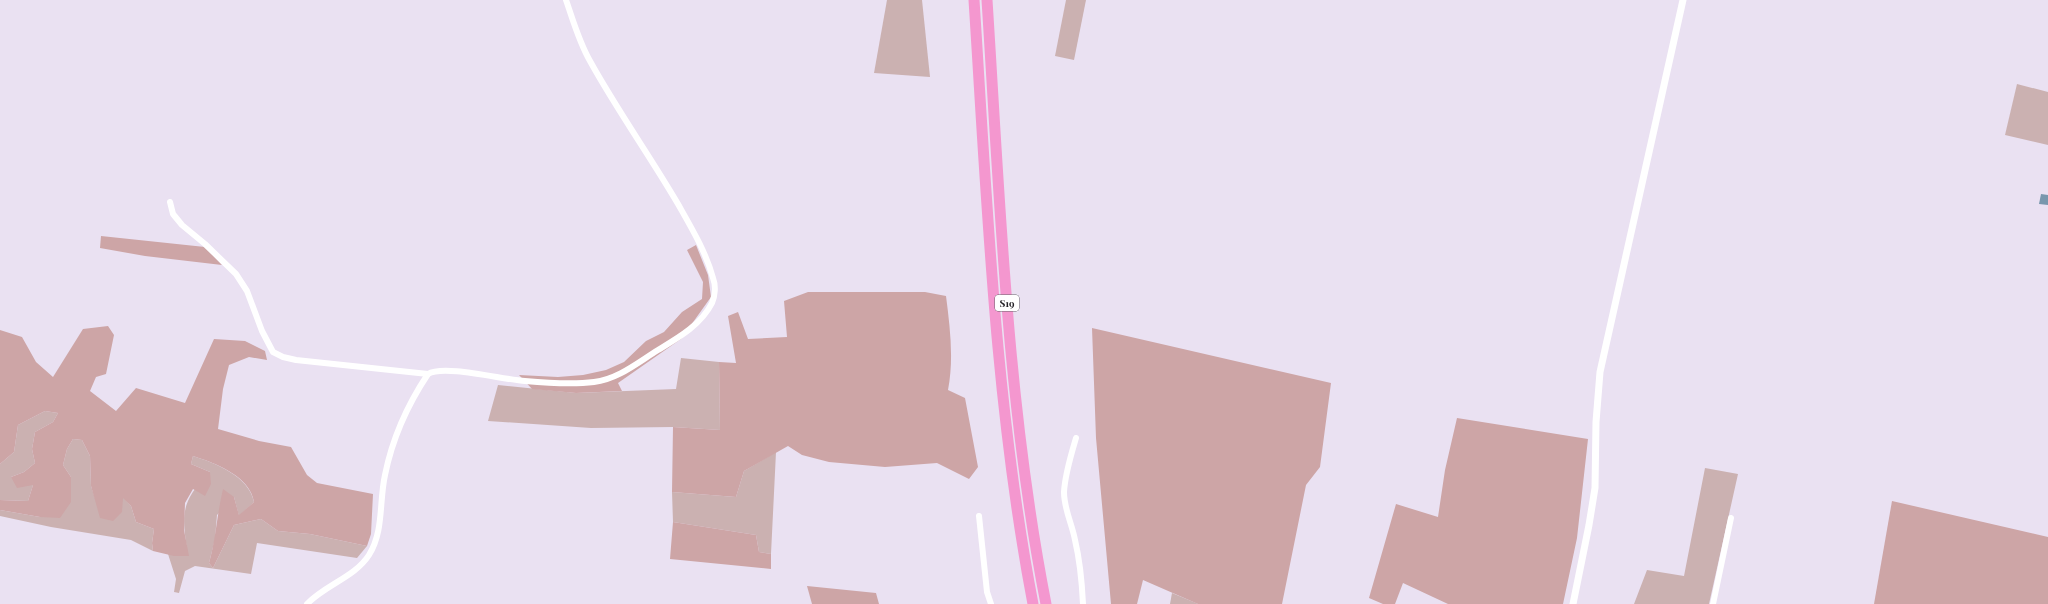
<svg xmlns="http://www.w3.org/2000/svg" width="2048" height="604" font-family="'Playfair Display',serif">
  <rect width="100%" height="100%" fill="#eae1f2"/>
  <!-- green -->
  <g fill="#cbb1b1">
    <path d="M 887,0 L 922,0 L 930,77 L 874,73 Z"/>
    <path d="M 1066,0 L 1086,0 L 1074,60 L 1055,56 Z"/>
    <path d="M 2017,84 L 2048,92 L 2048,145 L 2005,135 Z"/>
    <path d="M 681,358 L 719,362 L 720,430 L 673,427 L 591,428 L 488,421 L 498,385 L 576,393 L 676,389 Z"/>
    <path d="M 45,411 L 58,413 L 53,422 L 35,432 L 32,449 L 35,463 L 24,472 L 11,477 L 33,485 L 28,501 L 0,500 L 0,464 L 14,452 L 18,425 Z"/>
    <path d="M 73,439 L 82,440 L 90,456 L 91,486 L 96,501 L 123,497 L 131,506 L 136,522 L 154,529 L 152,543 L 153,551 L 131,540 L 51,527 L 0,516 L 0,510 L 40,517 L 71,477 L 63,465 L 67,449 Z"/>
    <path d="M 776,452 L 771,554 L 759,552 L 756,535 L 673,522 L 672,492 L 736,497 L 744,471 Z"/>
    <path d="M 193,456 C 215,463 249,476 254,502 L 239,516 L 234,497 L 217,515 L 215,539 L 209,563 L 213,568 L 234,525 L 261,519 L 278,531 L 310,534 L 367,546 L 357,558 L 257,543 L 251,574 L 195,566 L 185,571 L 179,593 L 174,592 L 176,579 L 168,554 L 188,556 C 182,515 179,503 210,472 L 191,464 Z"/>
    <path d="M 1705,468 L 1738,474 L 1709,604 L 1634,604 L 1647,570 L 1684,576 Z"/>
    <path d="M 1172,593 L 1196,603 L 1198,604 L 1170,604 Z"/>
  </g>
  <!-- forest -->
  <g fill="#cda5a6">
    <path d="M 101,236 L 205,247 L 222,265 L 145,256 L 100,248 Z"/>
    <path d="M 696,245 L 708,275 L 711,297 L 681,339 L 618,383 L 622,391 L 576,393 L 532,389 L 519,375 L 558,377 L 583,375 L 606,370 L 624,362 L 646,341 L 664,332 L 682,312 L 702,299 L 703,282 L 687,250 Z"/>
    <path d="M 808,292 L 925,292 L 946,296 C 950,327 954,359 948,390 L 965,398 L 978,467 L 969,479 L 937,463 L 885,467 L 829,462 L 802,455 L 788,446 L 744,471 L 736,497 L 672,492 L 673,427 L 720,430 L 719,362 L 736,363 L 728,316 L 738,312 L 748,339 L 787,337 L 784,301 Z"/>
    <path d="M 108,326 L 114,335 L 106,374 L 96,377 L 90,391 L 116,411 L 136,388 L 185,403 L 214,339 L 245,341 L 265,351 L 267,360 L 249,357 L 229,365 L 223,389 L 218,429 L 259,441 L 291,447 L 307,475 L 317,483 L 373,494 L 371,534 L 367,546 L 310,534 L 278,531 L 261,519 L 234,525 L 213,568 L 209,563 C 216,538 217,514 223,489 L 234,497 L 239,515 L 254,502 C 250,476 215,463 193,456 L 191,464 L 210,472 L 211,484 L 205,496 L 193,489 L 185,503 L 184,530 L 189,556 L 174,556 L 153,551 L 152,543 L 154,529 L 136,522 L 131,506 L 123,498 L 122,512 L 113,521 L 100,518 L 91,486 L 90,456 L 82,440 L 73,439 L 67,449 L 63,465 L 71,477 L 71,502 L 60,518 L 40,517 L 0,510 L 0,500 L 28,501 L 33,485 L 17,488 L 11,477 L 24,472 L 35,463 L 32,449 L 35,432 L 53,422 L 58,413 L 45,411 L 18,425 L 14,452 L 0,464 L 0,330 L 22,337 L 36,362 L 53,377 L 83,329 Z"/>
    <path d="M 1092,328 L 1331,383 L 1320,467 L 1306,485 L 1282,604 L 1198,604 L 1143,580 L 1137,604 L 1111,604 L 1096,438 Z"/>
    <path d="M 1457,418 L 1588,439 L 1577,538 L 1563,604 L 1448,604 L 1403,583 L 1395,604 L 1383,604 L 1369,598 L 1396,504 L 1438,517 L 1445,470 Z"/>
    <path d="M 1892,501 L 2048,537 L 2048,604 L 1874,604 Z"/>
    <path d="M 673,522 L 756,535 L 759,552 L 771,554 L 771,569 L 670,559 Z"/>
    <path d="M 807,586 L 876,593 L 879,604 L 812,604 Z"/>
  </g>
  <!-- water -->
  <path fill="#7997ad" d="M 2041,194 L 2048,195 L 2048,205 L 2039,204 Z"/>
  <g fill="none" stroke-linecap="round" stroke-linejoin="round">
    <!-- minor -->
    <g stroke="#fff" stroke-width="6">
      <path d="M 170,202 L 173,214 L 182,225 L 205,244 L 236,274 L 247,291 L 262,331 L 273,352 L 283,357 L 296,360 L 428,374"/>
      <path d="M 1076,438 C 1071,455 1065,474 1064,492 C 1064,509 1072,524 1075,540 C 1080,561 1082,583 1083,604"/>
      <path d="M 979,516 L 987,592 L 991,604"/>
      <path d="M 307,604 C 325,585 355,577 369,555 C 384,531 379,502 385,475 C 392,440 408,404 428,374 C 444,364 504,380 525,381 C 547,383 571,385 594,382 C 618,379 637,363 658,350 C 678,338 701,325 712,303 C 715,296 716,286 713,278 C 706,252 691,227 678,204 C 650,156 617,110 590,61 C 579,42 573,20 566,0"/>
      <path d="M 1713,604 L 1731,518"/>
    </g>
    <!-- tertiary -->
    <path stroke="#fff" stroke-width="7" d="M 1573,604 L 1589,525 L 1595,488 L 1596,422 L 1600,372 L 1683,0"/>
    <!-- motorway -->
    <g stroke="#f497cf" stroke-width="11">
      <path d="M 974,0 C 987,202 995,405 1033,604"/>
      <path d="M 987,0 C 1000,202 1007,405 1046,604"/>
    </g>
  </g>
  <g text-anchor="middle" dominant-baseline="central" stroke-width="4" stroke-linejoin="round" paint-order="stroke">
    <!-- shield labels -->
    <rect fill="#fff" stroke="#666468" stroke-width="1" x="995" y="295" width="24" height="16" rx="3"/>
    <g font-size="10" font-weight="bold" fill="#252228">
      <text x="1007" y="303">S19</text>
    </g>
  </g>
</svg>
